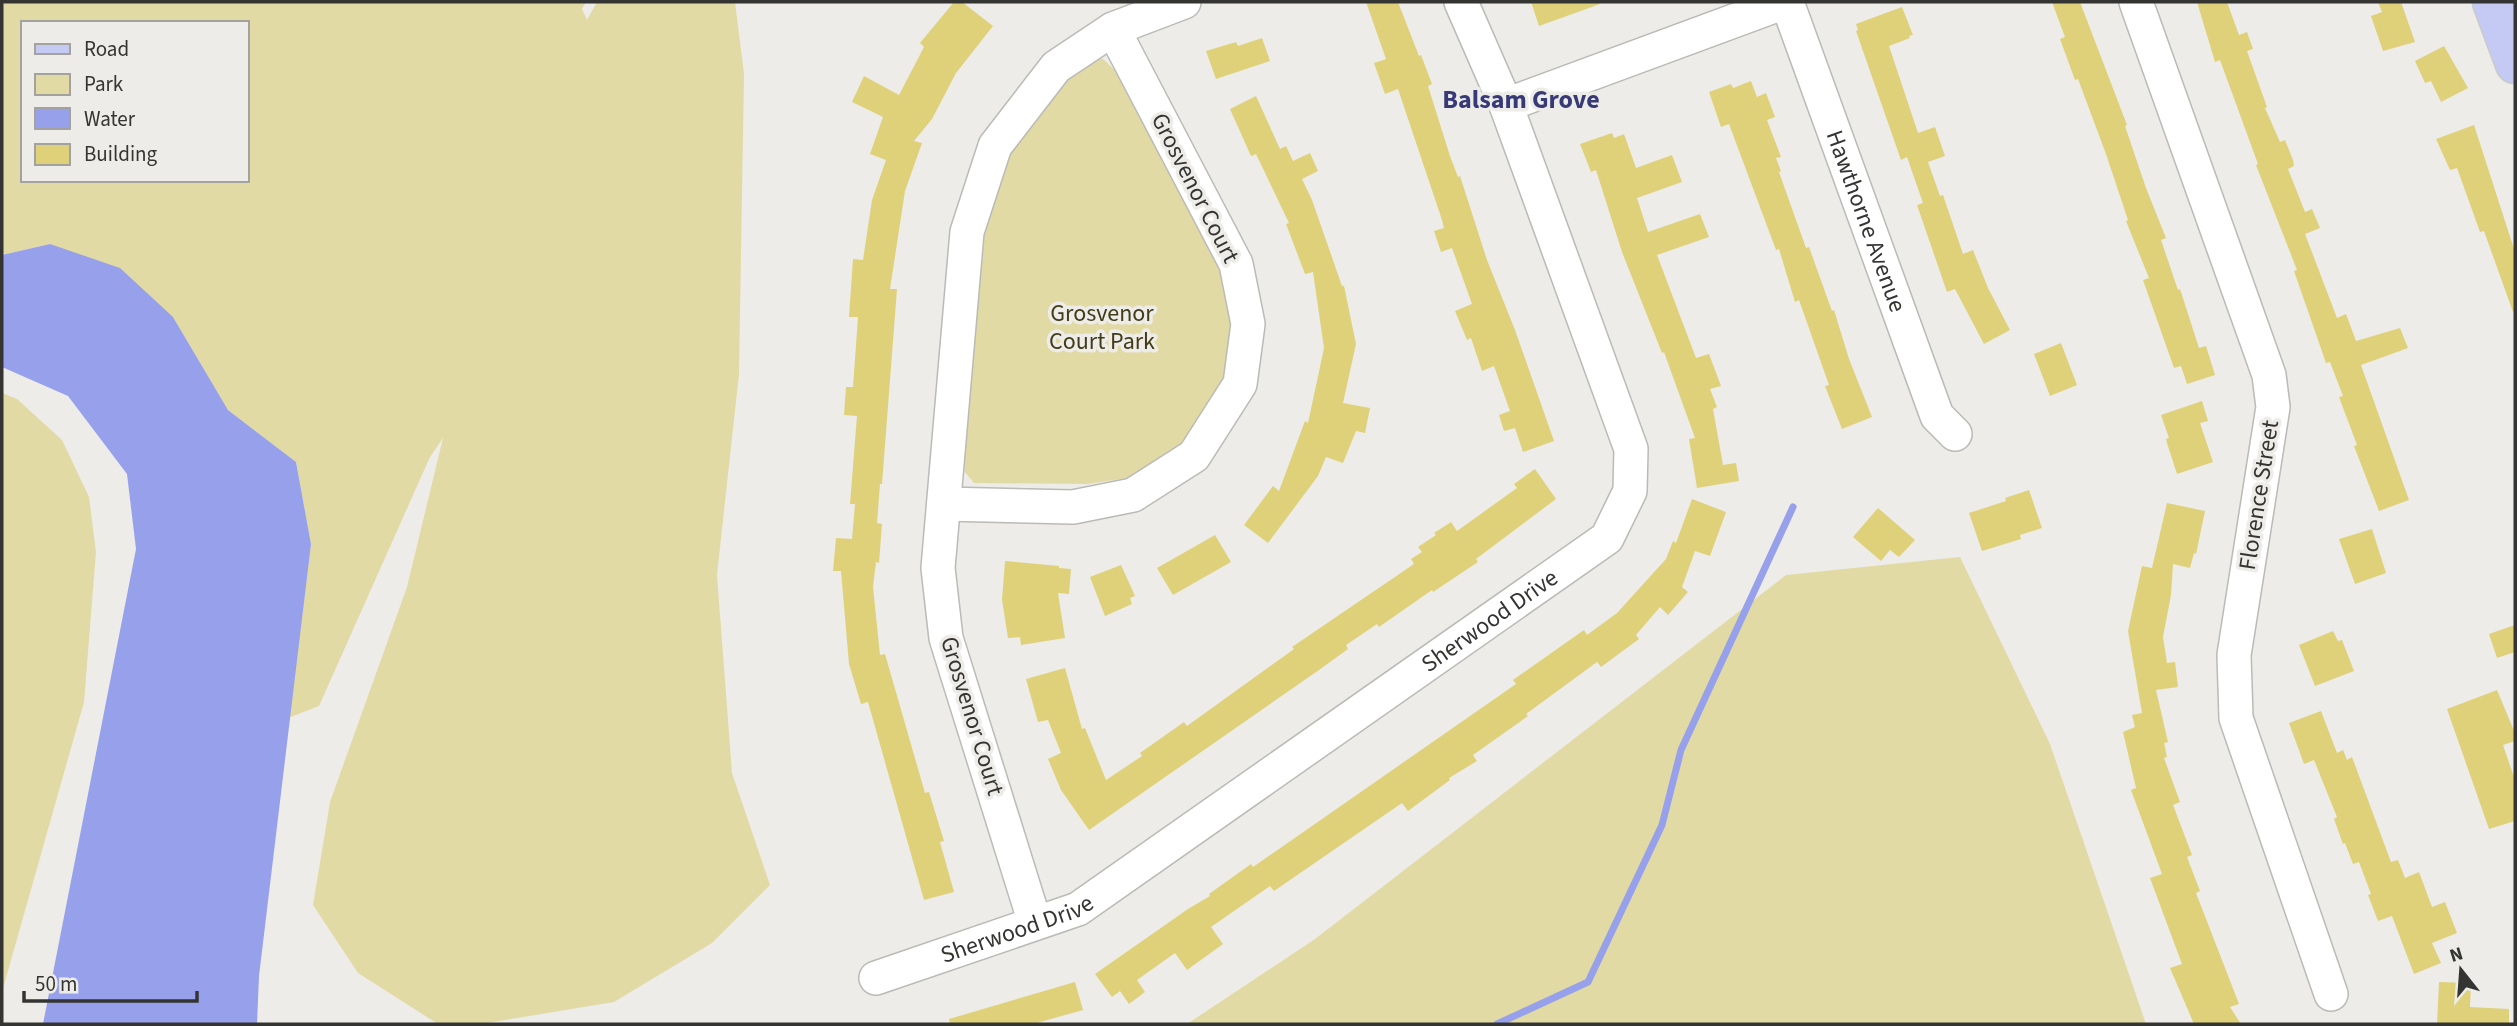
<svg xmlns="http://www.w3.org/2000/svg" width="2517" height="1026" font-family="'Source Sans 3',sans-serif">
  <rect width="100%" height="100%" fill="#edece8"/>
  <!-- green -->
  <g fill="#e2daa4" fill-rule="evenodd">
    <path d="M 2,2 L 586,2 L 582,9 L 587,20 L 597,2 L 735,2 L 744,74 L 739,374 L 717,575 L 732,773 L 770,885 L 712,943 L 614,1002 L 481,1024 L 438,1024 L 358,973 L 313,905 L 330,802 L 407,587 L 443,438 L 430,457 L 319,706 L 288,718 L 311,544 L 296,462 L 228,410 L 173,317 L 50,244 L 2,255 ZM 23,23 L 247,23 L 247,180 L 23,180 Z"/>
    <path d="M 1090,58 L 1103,59 L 1119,74 L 1223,275 L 1231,320 L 1225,377 L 1216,400 L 1188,443 L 1133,477 L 1088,484 L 974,483 L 965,472 L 964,462 L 982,219 L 999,169 L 1051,89 Z"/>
    <path d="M 2,393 L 17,399 L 62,440 L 89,497 L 96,552 L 84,702 L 2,992 Z"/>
    <path d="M 1960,557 L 2050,744 L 2146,1024 L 1187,1024 L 1315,939 L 1786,575 Z"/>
  </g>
  <!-- water -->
  <path fill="#97a0eb" d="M 50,244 L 120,268 L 173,317 L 228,410 L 296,462 L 311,544 L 259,976 L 257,1024 L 43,1024 L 136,549 L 127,474 L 68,396 L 2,367 L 2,255 Z"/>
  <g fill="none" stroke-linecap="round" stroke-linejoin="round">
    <!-- stream -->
    <path stroke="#97a0eb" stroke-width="7" d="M 1497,1024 L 1588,982 L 1662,825 L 1681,750 L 1793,507"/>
  </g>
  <!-- building -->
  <g fill="#dfd17a">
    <path d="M 954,2 L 962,2 L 993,26 L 956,73 L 932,119 L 914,141 L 922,143 L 905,191 L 890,289 L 897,289 L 882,484 L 880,484 L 877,523 L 882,524 L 879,563 L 876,562 L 873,587 L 880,655 L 885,654 L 925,793 L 929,792 L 944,841 L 940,842 L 954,892 L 924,900 L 868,702 L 861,704 L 849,664 L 841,571 L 833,571 L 836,538 L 852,539 L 855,504 L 850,504 L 857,416 L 844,415 L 846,387 L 853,387 L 858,317 L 849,317 L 853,259 L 863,260 L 872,200 L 886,160 L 870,154 L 883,117 L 852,102 L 864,76 L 899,95 L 924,47 L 920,43 Z"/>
    <path d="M 1366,2 L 1398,2 L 1419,56 L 1421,55 L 1432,84 L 1428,86 L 1450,156 L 1458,177 L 1460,176 L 1487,260 L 1515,330 L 1554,441 L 1523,452 L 1515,428 L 1504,431 L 1499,415 L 1510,411 L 1494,366 L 1482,371 L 1471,338 L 1467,340 L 1455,311 L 1472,304 L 1452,248 L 1441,252 L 1434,231 L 1444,228 L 1442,220 L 1398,89 L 1385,94 L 1374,63 L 1386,59 Z"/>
    <path d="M 1531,2 L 1599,2 L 1600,4 L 1539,26 Z"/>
    <path d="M 2052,2 L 2080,2 L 2127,125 L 2125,126 L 2146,188 L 2166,238 L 2161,240 L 2178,290 L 2180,289 L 2199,348 L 2206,346 L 2215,375 L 2187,384 L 2181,366 L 2174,368 L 2143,280 L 2149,278 L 2126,221 L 2128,220 L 2106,154 L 2078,79 L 2075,80 L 2060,39 L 2065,37 Z"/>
    <path d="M 2197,2 L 2227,2 L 2239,35 L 2247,32 L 2253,49 L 2247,51 L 2267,107 L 2265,108 L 2280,142 L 2285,140 L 2293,160 L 2294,166 L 2288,169 L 2305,212 L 2312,209 L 2320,228 L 2305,234 L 2337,318 L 2346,314 L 2356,341 L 2400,328 L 2408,348 L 2361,365 L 2409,500 L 2379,511 L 2354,446 L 2357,445 L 2339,397 L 2343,396 L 2330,362 L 2326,363 L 2294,271 L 2297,270 L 2256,165 L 2258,164 L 2220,60 L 2215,62 Z"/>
    <path d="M 2378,2 L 2401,2 L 2415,42 L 2383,51 L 2371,16 L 2382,12 Z"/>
    <path d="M 1902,7 L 1913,35 L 1909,36 L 1910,38 L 1889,46 L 1918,133 L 1935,127 L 1945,156 L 1928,162 L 1940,196 L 1943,195 L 1963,254 L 1973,250 L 1988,288 L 2010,330 L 1984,344 L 1955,289 L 1947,292 L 1917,205 L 1923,203 L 1907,157 L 1901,160 L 1856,31 L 1858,30 L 1856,24 Z"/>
    <path d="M 1262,38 L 1270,61 L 1216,79 L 1206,51 L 1236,42 L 1238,46 Z"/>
    <path d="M 2444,46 L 2468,88 L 2441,102 L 2431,81 L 2425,83 L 2415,61 Z"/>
    <path d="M 1751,81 L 1757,97 L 1766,93 L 1775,117 L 1767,120 L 1781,157 L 1776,158 L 1781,171 L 1779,172 L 1806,248 L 1809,247 L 1832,311 L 1834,310 L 1849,359 L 1872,417 L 1842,429 L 1825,386 L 1829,385 L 1799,300 L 1795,302 L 1779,249 L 1776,250 L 1729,124 L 1721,127 L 1709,92 L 1731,84 L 1733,88 Z"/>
    <path d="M 1256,96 L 1280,149 L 1286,146 L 1293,161 L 1310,153 L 1318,171 L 1302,179 L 1312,200 L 1342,286 L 1344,286 L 1356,344 L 1343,403 L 1370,408 L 1365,433 L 1356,431 L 1343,463 L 1326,457 L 1318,476 L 1268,543 L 1244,525 L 1273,486 L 1279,491 L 1305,421 L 1308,423 L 1324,348 L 1313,272 L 1305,274 L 1286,224 L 1289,223 L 1256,154 L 1251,156 L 1230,109 Z"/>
    <path d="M 2474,125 L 2515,252 L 2515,311 L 2513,312 L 2484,231 L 2480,232 L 2457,168 L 2450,170 L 2436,139 Z"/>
    <path d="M 1612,133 L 1614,138 L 1624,134 L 1636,168 L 1672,155 L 1682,182 L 1637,198 L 1648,232 L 1700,214 L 1709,237 L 1657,255 L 1696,358 L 1709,354 L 1721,386 L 1710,389 L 1717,407 L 1713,409 L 1723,465 L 1736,463 L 1739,481 L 1697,488 L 1689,439 L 1695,438 L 1664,352 L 1662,353 L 1622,252 L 1596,170 L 1591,172 L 1580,144 Z"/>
    <path d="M 2061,343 L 2077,385 L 2050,396 L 2034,354 Z"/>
    <path d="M 2202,401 L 2208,421 L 2200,423 L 2213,462 L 2177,474 L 2167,443 L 2166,439 L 2169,438 L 2161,415 Z"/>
    <path d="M 1535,469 L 1556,499 L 1476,559 L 1478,562 L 1433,592 L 1432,590 L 1379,627 L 1377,624 L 1346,645 L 1348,649 L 1319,670 L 1089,830 L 1061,790 L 1048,759 L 1061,753 L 1048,720 L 1038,722 L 1026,679 L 1065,668 L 1082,729 L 1085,728 L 1106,780 L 1142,756 L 1140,753 L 1184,722 L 1187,726 L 1294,649 L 1292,647 L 1414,564 L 1411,559 L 1422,552 L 1418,547 L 1436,535 L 1434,533 L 1451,522 L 1457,531 L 1517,488 L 1514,484 Z"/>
    <path d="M 2029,490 L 2042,528 L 2020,535 L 2021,539 L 1982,551 L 1969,513 L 2006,501 L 2005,498 Z"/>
    <path d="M 1692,499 L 1726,512 L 1710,556 L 1695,551 L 1682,587 L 1688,592 L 1668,615 L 1660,607 L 1636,635 L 1639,639 L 1601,667 L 1597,662 L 1526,714 L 1528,716 L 1473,755 L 1477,761 L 1449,778 L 1450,780 L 1408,811 L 1402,803 L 1274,891 L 1270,886 L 1211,927 L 1223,944 L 1187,970 L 1175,953 L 1137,980 L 1145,992 L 1129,1004 L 1120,991 L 1112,997 L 1095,974 L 1188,909 L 1210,896 L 1209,894 L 1251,864 L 1253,867 L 1516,684 L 1513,680 L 1584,630 L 1587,635 L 1617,613 L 1666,559 L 1673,541 L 1676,543 Z"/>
    <path d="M 2167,503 L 2205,511 L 2196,554 L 2194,553 L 2190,568 L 2173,564 L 2171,595 L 2163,637 L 2167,663 L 2175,662 L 2178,687 L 2156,690 L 2168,742 L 2164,743 L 2167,757 L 2164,758 L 2180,802 L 2173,805 L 2192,855 L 2187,857 L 2200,891 L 2196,893 L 2239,1004 L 2230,1007 L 2241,1024 L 2194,1024 L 2170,968 L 2182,964 L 2150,878 L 2162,874 L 2131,790 L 2136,788 L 2123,732 L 2135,727 L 2132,715 L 2142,713 L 2128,631 L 2142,566 L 2152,568 Z"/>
    <path d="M 1878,508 L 1915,540 L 1899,557 L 1890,550 L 1881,561 L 1853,537 Z"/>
    <path d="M 2372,529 L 2386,573 L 2355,584 L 2339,539 Z"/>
    <path d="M 1215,535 L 1231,562 L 1173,595 L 1157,568 Z"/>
    <path d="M 1005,561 L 1059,566 L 1059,568 L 1071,569 L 1069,594 L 1058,593 L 1065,638 L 1021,645 L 1020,637 L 1008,638 L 1002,600 Z"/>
    <path d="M 1121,565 L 1135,596 L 1130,598 L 1132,604 L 1105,616 L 1090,577 Z"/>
    <path d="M 2515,625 L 2515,652 L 2497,658 L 2489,634 Z"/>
    <path d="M 2333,631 L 2338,641 L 2342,640 L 2354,671 L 2315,686 L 2299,645 Z"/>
    <path d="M 2497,690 L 2515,733 L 2515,741 L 2503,745 L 2515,780 L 2515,821 L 2489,829 L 2447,709 Z"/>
    <path d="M 2321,711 L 2337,753 L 2343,750 L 2347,760 L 2352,757 L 2391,862 L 2398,860 L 2405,878 L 2419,872 L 2432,907 L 2445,902 L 2457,933 L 2432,943 L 2441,963 L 2414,974 L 2392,916 L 2378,921 L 2368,895 L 2371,894 L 2359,862 L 2353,864 L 2345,843 L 2343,844 L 2334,819 L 2337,817 L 2314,760 L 2304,764 L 2289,723 Z"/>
    <path d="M 1075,982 L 1083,1010 L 1033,1024 L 950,1024 L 949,1019 Z"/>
    <path d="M 2439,982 L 2471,983 L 2470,1007 L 2509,1009 L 2509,1024 L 2437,1024 Z"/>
  </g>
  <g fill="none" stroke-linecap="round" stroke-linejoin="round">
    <defs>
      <g id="minor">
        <path id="s1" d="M 1787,2 L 1937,416 L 1955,434"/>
        <path d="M 2136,2 L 2269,375 L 2273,407 L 2234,655 L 2236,718 L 2331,994"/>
        <path d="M 1506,105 L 1785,2"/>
        <path d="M 944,504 L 1073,507 L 1133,495 L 1194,456 L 1240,384 L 1248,324 L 1236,264 L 1113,29"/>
        <path d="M 1035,923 L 946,638 L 938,568 L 967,232 L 995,146 L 1056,67 L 1113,29 L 1184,2"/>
        <path id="s2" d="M 876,978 L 1078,909 L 1607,538 L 1630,491 L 1631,449 L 1506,105 L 1461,2"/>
      </g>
      <path id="major" d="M 2492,2 L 2515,64"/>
    </defs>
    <!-- minor casing -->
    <use href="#minor" stroke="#babab6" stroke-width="36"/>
    <!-- major casing -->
    <use href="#major" stroke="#cacaca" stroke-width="41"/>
    <!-- minor -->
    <use href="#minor" stroke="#fff" stroke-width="33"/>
    <!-- major -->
    <use href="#major" stroke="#c5caf5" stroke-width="38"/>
  </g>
  <g text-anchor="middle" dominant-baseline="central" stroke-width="7" stroke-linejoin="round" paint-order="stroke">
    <!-- street labels -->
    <g font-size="24" fill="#343432" stroke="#edece8">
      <text transform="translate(1195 188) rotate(63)">Grosvenor Court</text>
      <text stroke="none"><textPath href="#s1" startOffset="233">Hawthorne Avenue</textPath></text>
      <text transform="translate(2259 495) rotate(-81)">Florence Street</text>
      <text stroke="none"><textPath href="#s2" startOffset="716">Sherwood Drive</textPath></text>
      <text transform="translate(972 716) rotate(73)">Grosvenor Court</text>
      <text stroke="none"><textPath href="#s2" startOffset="149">Sherwood Drive</textPath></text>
    </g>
    <!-- park labels -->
    <g font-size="24" fill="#413b16" stroke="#edece8">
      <text x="1102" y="313">Grosvenor<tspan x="1102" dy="28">Court Park</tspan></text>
    </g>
    <!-- neighbourhood labels -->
    <g font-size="26" font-weight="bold" fill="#373a76" stroke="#edece8">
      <text x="1521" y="99">Balsam Grove</text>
    </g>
  </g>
  <!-- border -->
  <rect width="2517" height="1026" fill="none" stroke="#343432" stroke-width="7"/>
  <!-- legend -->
  <rect x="21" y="21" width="228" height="161" fill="#edece8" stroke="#a3a29f" stroke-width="2"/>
  <rect x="35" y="44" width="35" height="10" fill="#c5caf5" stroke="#a3a29f" stroke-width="2"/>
  <text x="84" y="56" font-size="21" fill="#343432">Road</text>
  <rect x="35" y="74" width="35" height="21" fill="#e2daa4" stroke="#a3a29f" stroke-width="2"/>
  <text x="84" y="91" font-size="21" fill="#343432">Park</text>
  <rect x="35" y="108" width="35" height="21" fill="#97a0eb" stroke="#a3a29f" stroke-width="2"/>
  <text x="84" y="126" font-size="21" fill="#343432">Water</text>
  <rect x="35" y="144" width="35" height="21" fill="#dfd17a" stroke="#a3a29f" stroke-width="2"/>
  <text x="84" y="161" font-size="21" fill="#343432">Building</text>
  <!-- north arrow -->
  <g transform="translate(2461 970) rotate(343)" stroke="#edece8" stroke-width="5" paint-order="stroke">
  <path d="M0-5L12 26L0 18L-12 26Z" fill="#343432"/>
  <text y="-10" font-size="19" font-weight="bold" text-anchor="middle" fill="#343432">N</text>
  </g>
  <!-- scale -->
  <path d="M24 991v10h173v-10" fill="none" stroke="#343432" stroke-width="3.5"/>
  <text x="35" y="991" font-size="21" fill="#343432" stroke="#edece8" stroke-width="5" paint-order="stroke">50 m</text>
</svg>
